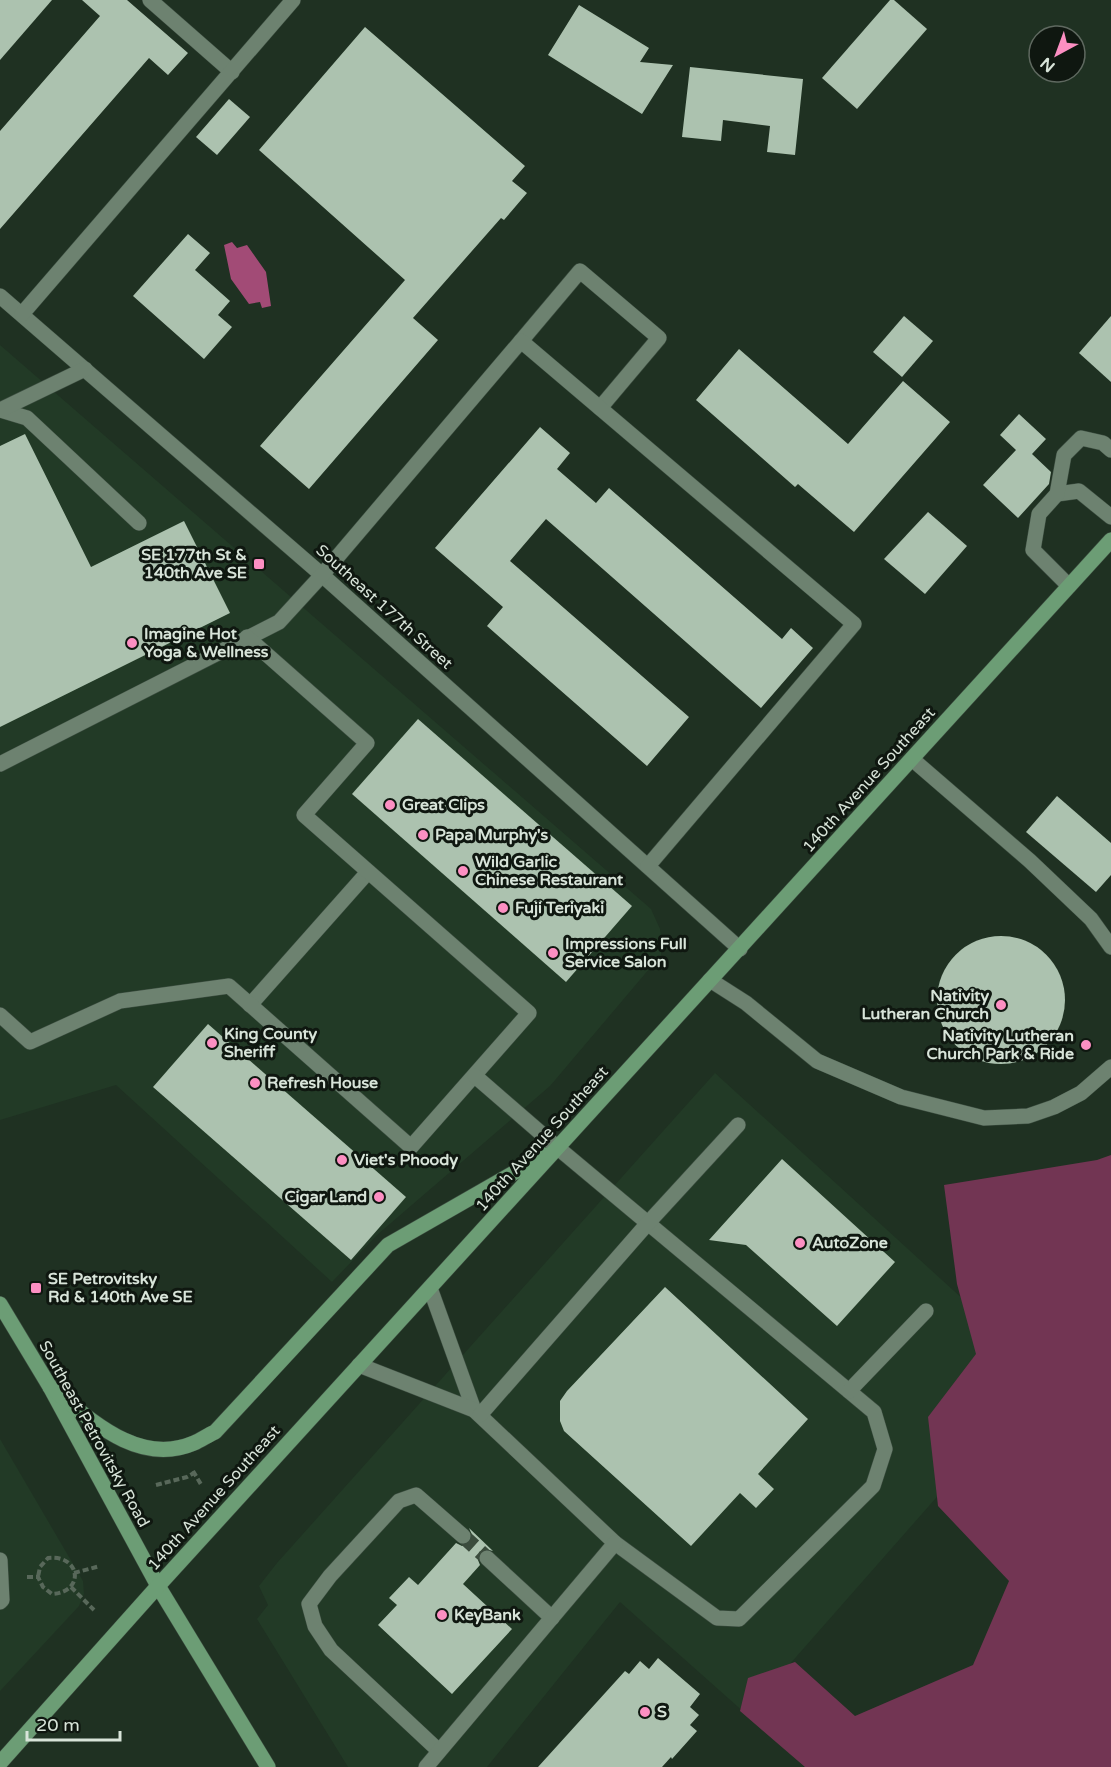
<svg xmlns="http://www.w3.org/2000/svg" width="1111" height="1767" font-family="'Varela Round',sans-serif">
  <rect width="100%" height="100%" fill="#1f3122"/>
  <!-- built -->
  <g fill="#223a26">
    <path d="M 0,345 L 651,909 L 660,929 L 662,944 L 661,955 L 550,1086 L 377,1235 L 332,1282 L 116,1085 L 0,1120 Z"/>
    <path d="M 715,1073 L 1045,1374 L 746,1714 L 620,1602 L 487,1767 L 348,1767 L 257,1619 L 268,1605 L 259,1586 L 277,1563 Z"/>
    <path d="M 0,1439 L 83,1581 L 84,1594 L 79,1606 L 0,1691 Z"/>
  </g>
  <!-- green -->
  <path fill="#723553" d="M 1111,1155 L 1111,1767 L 805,1767 L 740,1711 L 748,1678 L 795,1662 L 855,1716 L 973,1665 L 1009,1581 L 938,1506 L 928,1417 L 976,1354 L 957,1284 L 944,1185 L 1097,1160 Z"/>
  <!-- water -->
  <path fill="#a24b76" d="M 232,242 L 237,248 L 247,245 L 266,272 L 271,306 L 262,308 L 260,302 L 249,304 L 231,279 L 224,245 Z"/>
  <!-- building -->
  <g fill="#acc2af">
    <path d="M 0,0 L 52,0 L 0,60 Z"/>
    <path d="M 82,0 L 127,0 L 188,53 L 168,75 L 149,58 L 0,229 L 0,131 L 100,16 Z"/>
    <path d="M 890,0 L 894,0 L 927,29 L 857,109 L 822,78 Z"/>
    <path d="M 579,5 L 649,48 L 640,62 L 673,65 L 642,114 L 548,55 Z"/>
    <path d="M 365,27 L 525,166 L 512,181 L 527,193 L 504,220 L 501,218 L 413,318 L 438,340 L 309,489 L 260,446 L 405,280 L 259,150 Z"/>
    <path d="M 690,67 L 803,79 L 795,155 L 767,152 L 770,126 L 723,120 L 721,141 L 682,137 Z"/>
    <path d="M 229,99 L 250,117 L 217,155 L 196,137 Z"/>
    <path d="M 188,234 L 210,253 L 195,270 L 230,301 L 218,315 L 232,327 L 204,359 L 133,296 Z"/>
    <path d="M 904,316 L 933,341 L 902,377 L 873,352 Z"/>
    <path d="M 1111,316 L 1111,382 L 1079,353 Z"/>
    <path d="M 739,349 L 848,444 L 903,381 L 950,422 L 854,532 L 798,484 L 795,487 L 696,400 Z"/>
    <path d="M 1019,414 L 1046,439 L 1032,454 L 1051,472 L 1049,484 L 1018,518 L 983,485 L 1016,450 L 1000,435 Z"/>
    <path d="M 540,427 L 570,453 L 557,469 L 596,503 L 609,488 L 782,639 L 791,628 L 813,648 L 761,708 L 546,519 L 510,561 L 689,717 L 647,766 L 487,626 L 503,607 L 435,548 Z"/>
    <path d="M 25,434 L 91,567 L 184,521 L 230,613 L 0,727 L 0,446 Z"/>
    <path d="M 928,512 L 967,546 L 925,594 L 884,559 Z"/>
    <path d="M 418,719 L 632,906 L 566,982 L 352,794 Z"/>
    <path d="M 1057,796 L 1111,843 L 1111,875 L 1096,892 L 1026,832 Z"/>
    <circle cx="1001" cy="1000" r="64"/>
    <path d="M 208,1024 L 406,1197 L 351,1260 L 153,1087 Z"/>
    <path d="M 782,1159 L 895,1262 L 837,1326 L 746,1245 L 709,1240 Z"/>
    <path d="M 665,1287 L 808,1419 L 758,1474 L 774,1489 L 756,1508 L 740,1493 L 691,1546 L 564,1431 L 560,1421 L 560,1401 L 567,1391 Z"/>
    <path d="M 469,1528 L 493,1551 L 485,1549 L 479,1552 L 478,1560 L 480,1565 L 463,1584 L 512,1629 L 452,1694 L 378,1625 L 397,1605 L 389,1598 L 409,1577 L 418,1585 L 456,1543 L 462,1546 L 470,1543 L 473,1537 Z"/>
    <path d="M 658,1658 L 700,1694 L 690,1707 L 699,1715 L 690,1725 L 697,1731 L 672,1759 L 671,1757 L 662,1767 L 538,1767 L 625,1671 L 629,1674 L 640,1661 L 649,1669 Z"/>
  </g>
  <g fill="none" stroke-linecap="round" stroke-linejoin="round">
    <!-- minor-tunnel -->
    <path stroke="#3b4c3d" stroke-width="15" stroke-dasharray="15 8" stroke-linecap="butt" d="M 463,1536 L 487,1558"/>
    <defs>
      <g id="minor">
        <path d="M 150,0 L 232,72"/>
        <path d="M 0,296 L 322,575 L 740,949"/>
        <path d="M 22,314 L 293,0"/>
        <path d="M 521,341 L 580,271 L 659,338 L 600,408"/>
        <path d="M 0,410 L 27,418 L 139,523"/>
        <path d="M 0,410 L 85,369"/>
        <path d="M 1057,494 L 1079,491 L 1111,517"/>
        <path d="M 1069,586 L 1033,550 L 1039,514 L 1057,494 L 1064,455 L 1081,438 L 1103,443 L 1111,450"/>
        <path d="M 912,759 L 1030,861 L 1091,919 L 1111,947"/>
        <path d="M 0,764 L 279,622 L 322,575 L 521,341 L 854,624 L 648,866"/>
        <path d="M 710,980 L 746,1003 L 817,1061 L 901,1097 L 984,1118 L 1028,1116 L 1054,1107 L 1081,1093 L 1111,1067"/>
        <path d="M 250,1005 L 368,872"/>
        <path d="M 0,1015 L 30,1042 L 120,1001 L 229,986 L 411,1147 L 529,1013 L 304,815 L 367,743 L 247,637"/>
        <path d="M 430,1288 L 474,1410"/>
        <path d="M 359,1365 L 474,1410 L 615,1543 L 717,1618 L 739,1619 L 873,1486 L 885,1449 L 874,1412 L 558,1148 L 475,1076"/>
        <path d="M 849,1391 L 926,1311"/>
        <path d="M 480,1415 L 648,1223 L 738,1125"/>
        <path d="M 487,1558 L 552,1618"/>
        <path d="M 0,1560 L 2,1600 L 0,1602"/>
        <path d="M 439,1751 L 331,1650 L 315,1626 L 309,1604 L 330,1576 L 399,1501 L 416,1495 L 463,1536"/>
        <path d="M 426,1767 L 615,1543"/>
      </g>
      <g id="major">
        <path d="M 0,1304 L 50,1387 L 158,1586 L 268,1767"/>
        <path d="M 50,1387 C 90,1419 138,1467 194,1443 C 201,1440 208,1435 215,1432 L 388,1245 L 545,1155"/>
        <path d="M 0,1763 L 158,1586 L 1111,540"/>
      </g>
    </defs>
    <!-- minor casing -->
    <use href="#minor" stroke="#3d4e41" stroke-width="16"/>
    <!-- major casing -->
    <use href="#major" stroke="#3d4e41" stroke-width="16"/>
    <!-- path -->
    <g stroke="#58685a" stroke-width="4" stroke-dasharray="6 3" stroke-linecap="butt">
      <path d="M 193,1471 L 202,1486"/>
      <path d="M 156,1485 L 187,1477 L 194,1473"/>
      <path d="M 74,1573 L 100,1566"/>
      <path d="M 27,1577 L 38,1577 L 43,1587 L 52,1594 C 86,1592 80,1554 48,1558 L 40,1567 L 38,1577"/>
      <path d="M 71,1587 L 94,1610"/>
    </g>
    <!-- minor -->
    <use href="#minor" stroke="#6d8270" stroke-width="15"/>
    <!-- major -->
    <use href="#major" stroke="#6c9d75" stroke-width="15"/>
  </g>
  <!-- markers -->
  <g fill="#fc8fc2" stroke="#0f1710" stroke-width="2">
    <rect x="253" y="558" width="12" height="12" rx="3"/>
    <circle cx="132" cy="643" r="6"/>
    <circle cx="390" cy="805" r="6"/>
    <circle cx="423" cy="835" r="6"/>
    <circle cx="463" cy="871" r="6"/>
    <circle cx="503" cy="908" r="6"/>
    <circle cx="553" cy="953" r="6"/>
    <circle cx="1001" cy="1005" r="6"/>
    <circle cx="212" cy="1043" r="6"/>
    <circle cx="1086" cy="1045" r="6"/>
    <circle cx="255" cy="1083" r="6"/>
    <circle cx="342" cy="1160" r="6"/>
    <circle cx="379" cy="1197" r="6"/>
    <circle cx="800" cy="1243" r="6"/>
    <rect x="30" y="1282" width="12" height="12" rx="3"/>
    <circle cx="442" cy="1615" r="6"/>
    <circle cx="645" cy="1712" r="6"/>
  </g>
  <g text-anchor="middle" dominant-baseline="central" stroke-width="6" stroke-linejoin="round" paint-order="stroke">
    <!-- poi labels -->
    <g font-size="16" font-weight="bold" fill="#d8e4d9" stroke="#0f1710" text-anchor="start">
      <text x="247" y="555" text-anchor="end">SE 177th St &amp;<tspan x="247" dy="18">140th Ave SE</tspan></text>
      <text x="144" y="634">Imagine Hot<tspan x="144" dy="18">Yoga &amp; Wellness</tspan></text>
      <text x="402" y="805">Great Clips</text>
      <text x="435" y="835">Papa Murphy's</text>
      <text x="475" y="862">Wild Garlic<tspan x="475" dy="18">Chinese Restaurant</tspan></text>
      <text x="515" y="908">Fuji Teriyaki</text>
      <text x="565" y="944">Impressions Full<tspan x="565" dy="18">Service Salon</tspan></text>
      <text x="989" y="996" text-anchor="end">Nativity<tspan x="989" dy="18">Lutheran Church</tspan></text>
      <text x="224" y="1034">King County<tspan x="224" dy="18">Sheriff</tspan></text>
      <text x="1074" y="1036" text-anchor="end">Nativity Lutheran<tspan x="1074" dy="18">Church Park &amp; Ride</tspan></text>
      <text x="267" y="1083">Refresh House</text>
      <text x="354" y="1160">Viet's Phoody</text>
      <text x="367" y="1197" text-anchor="end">Cigar Land</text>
      <text x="812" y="1243">AutoZone</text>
      <text x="48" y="1279">SE Petrovitsky<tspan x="48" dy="18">Rd &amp; 140th Ave SE</tspan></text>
      <text x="454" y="1615">KeyBank</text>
      <text x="657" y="1712">S</text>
    </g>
    <!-- street labels -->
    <g font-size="16" fill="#d8e4d9" stroke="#0f1710">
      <text transform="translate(384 607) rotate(42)">Southeast 177th Street</text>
      <text transform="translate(869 780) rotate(-48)">140th Avenue Southeast</text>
      <text transform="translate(542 1139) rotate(-48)">140th Avenue Southeast</text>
      <text transform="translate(94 1434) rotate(61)">Southeast Petrovitsky Road</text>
      <text transform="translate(214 1498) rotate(-48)">140th Avenue Southeast</text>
    </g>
  </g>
  <!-- north arrow -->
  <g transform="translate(1057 54) rotate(221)"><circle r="28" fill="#0f1710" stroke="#5f6960" stroke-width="1.5"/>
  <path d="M0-4.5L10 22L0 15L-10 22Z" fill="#fc8fc2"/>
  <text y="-9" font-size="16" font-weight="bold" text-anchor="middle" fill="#d8e4d9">N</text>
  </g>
  <!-- scale -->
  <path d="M27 1731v9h93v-9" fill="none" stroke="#d8e4d9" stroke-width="3"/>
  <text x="36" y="1731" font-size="18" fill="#d8e4d9" stroke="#0f1710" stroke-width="4.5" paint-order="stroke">20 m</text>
</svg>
